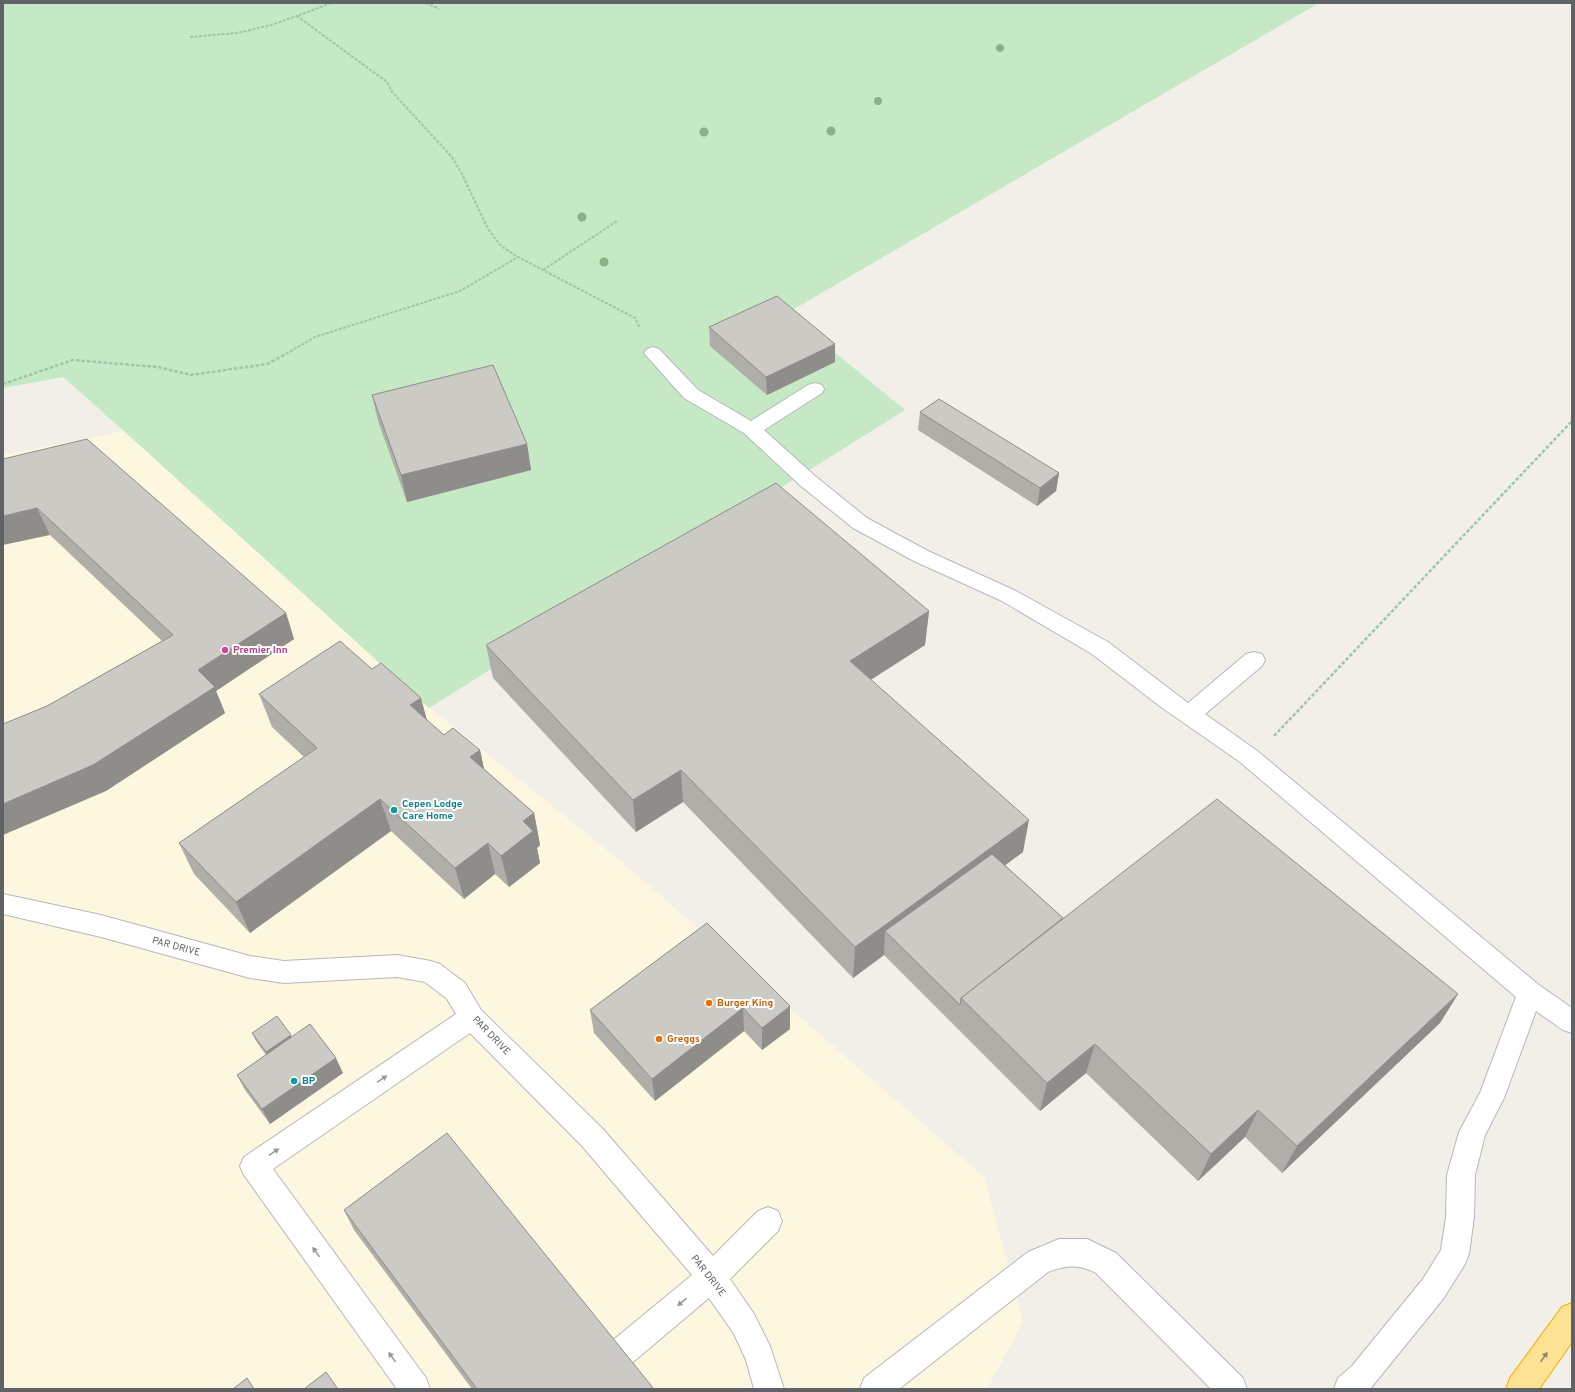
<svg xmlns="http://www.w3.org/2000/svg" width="1575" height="1392" font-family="Overpass,sans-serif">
  <rect width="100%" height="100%" fill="#f1efe8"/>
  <!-- commercial -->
  <path fill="#fef7e0" d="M 124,431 L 429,707 L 623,863 L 984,1177 L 1023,1322 L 987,1389 L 3,1389 L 3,455 Z"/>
  <!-- green -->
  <path fill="#c5e8c5" d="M 3,3 L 1319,3 L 787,313 L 905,410 L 429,708 L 124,431 L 63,377 L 3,388 Z"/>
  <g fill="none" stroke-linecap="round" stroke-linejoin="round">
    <defs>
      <g id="minor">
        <path d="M 653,347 L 659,349 L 698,390 L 751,421 L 808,385 L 815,383 L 822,385 L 824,389 L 822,393 L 764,430 L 815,476 L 867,518 L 928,551 L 1016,591 L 1108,642 L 1188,703 L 1246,654 L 1254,652 L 1262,654 L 1265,660 L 1262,666 L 1205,714 L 1256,750 L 1539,985 L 1572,1008 L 1572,1033 L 1563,1030 L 1536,1011 L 1504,1098 L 1485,1135 L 1475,1175 L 1474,1217 L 1469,1254 L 1465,1264 L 1443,1299 L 1370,1389 L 1334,1389 L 1338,1378 L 1352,1366 L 1423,1279 L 1441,1250 L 1446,1217 L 1447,1175 L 1459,1132 L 1480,1093 L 1516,997 L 1240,762 L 1161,707 L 1092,654 L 1002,601 L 914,561 L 853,528 L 801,486 L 744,433 L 684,398 L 644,353 L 647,349 Z"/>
        <path d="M 3,894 L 101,915 L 250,956 L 284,961 L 397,955 L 431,961 L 440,964 L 465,983 L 481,1010 L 602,1128 L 713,1256 L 758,1211 L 768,1207 L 778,1211 L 782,1221 L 778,1231 L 730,1279 L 754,1314 L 770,1346 L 784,1389 L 754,1389 L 746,1360 L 734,1334 L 709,1298 L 601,1389 L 563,1389 L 567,1378 L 692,1275 L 582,1146 L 470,1033 L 273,1169 L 426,1378 L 430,1389 L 397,1389 L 244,1175 L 240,1166 L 244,1157 L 456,1014 L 447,999 L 425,982 L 397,977 L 284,983 L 250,978 L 101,937 L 3,914 Z"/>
        <path d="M 1059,1239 L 1087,1239 L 1116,1253 L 1243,1378 L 1247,1389 L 1211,1389 L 1096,1273 C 1080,1264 1065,1265 1048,1272 L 899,1389 L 860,1389 L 864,1378 L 1028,1252 Z"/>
      </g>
      <path id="highway" d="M 1572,1303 L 1572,1342 L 1539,1389 L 1506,1389 L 1510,1378 L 1562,1307 Z"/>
    </defs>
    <!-- minor casing -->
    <use href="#minor" stroke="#b5b8bc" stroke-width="2"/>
    <!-- highway casing -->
    <use href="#highway" stroke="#f9ab00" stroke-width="2"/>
    <!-- path-far1 -->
    <g stroke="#9cc7a9" stroke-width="2" stroke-dasharray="3 1.5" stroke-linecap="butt">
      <path d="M 331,3 L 297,16 L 387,82 L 392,92 L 452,157 L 462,174 L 488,229 L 501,246 L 518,257"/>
      <path d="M 426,3 L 439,9"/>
      <path d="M 190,37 L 237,33 L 271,25 L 297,16"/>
      <path d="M 543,270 L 617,221"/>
      <path d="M 282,356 L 315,337 L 460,291 L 518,257 L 635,318 L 640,328"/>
    </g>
    <!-- path -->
    <g stroke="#9cc7a9" stroke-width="2.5" stroke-dasharray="3.5 2" stroke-linecap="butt">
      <path d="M 3,384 L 73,360 L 158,367 L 191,375 L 267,364 L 284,355"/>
      <path d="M 1274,736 L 1572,421"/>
    </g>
    <!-- minor -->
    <use href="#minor" fill="#fff" fill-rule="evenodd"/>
    <!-- highway -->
    <use href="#highway" fill="#fde293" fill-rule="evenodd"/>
  </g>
  <!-- trees -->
  <g fill="#89b387">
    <circle cx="1000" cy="48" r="4"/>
    <circle cx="878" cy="101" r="4"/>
    <circle cx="831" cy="131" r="4.5"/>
    <circle cx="704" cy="132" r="4.5"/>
    <circle cx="582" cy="217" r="4.5"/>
    <circle cx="604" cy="262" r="4.5"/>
  </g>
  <!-- wall -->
  <g fill="#afaea9">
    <path d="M 709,327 L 835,344 L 835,362 L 767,395 L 710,346 Z"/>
    <path d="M 372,395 L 527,444 L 531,470 L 407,502 L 378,421 Z"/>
    <path d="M 920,412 L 1059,473 L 1056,491 L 1037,506 L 918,430 Z"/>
    <path d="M 3,458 L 286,613 L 294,639 L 216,691 L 225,713 L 106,791 L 47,706 L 162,641 L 50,535 Z"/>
    <path d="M 929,611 L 925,645 L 871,680 L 1023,852 L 1005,865 L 1063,918 L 1458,994 L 1440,1023 L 1282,1173 L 1245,1137 L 1198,1181 L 1086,1073 L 1040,1111 L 884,955 L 853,978 L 683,802 L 636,832 L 493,678 L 486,645 Z"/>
    <path d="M 259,694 L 427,721 L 444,735 L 480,750 L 484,769 L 534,813 L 540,845 L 537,848 L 540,863 L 509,887 L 495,874 L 464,899 L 391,831 L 250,933 L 194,874 L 179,843 L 304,757 L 272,727 Z"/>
    <path d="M 707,923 L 790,1029 L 762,1050 L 744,1031 L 655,1101 L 594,1033 L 590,1010 Z"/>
    <path d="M 252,1033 L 292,1037 L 343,1073 L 270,1124 L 245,1090 L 237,1075 L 266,1055 L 256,1041 Z"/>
    <path d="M 344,1210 L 654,1389 L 472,1389 L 354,1230 Z"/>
  </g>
  <!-- shaded-wall -->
  <g fill="#8f8d8a">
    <path d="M 835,344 L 835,362 L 767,395 L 766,377 Z"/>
    <path d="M 527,444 L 531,470 L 407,502 L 401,475 Z"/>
    <path d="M 1059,473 L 1056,491 L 1037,506 L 1040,488 Z"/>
    <path d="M 37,508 L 50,535 L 3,545 L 3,516 Z"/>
    <path d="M 929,611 L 925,645 L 848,694 L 850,661 Z"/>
    <path d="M 286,613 L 294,639 L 216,691 L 225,713 L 106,791 L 3,835 L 3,804 L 198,670 Z"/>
    <path d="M 421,698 L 430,731 L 410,705 Z"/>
    <path d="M 480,750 L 487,783 L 470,757 Z"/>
    <path d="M 681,770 L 683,802 L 636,832 L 633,800 Z"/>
    <path d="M 380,799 L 391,831 L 250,933 L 236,902 Z"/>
    <path d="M 534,813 L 540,845 L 537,848 L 540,863 L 509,887 L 501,856 L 523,821 Z"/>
    <path d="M 1029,820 L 1023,852 L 898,944 L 885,931 L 884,955 L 853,978 L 855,947 Z"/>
    <path d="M 488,843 L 495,874 L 464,899 L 455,868 Z"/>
    <path d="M 1458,994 L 1440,1023 L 1282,1173 L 1297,1146 Z"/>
    <path d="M 790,1006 L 790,1029 L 762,1050 L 762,1028 Z"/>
    <path d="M 743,1008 L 744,1031 L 655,1101 L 652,1079 Z"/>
    <path d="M 291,1035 L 295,1043 L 270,1060 L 266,1052 Z"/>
    <path d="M 1095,1044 L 1086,1073 L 1040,1111 L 1047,1083 Z"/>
    <path d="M 336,1058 L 343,1073 L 270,1124 L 262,1109 Z"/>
    <path d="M 1258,1110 L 1245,1137 L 1198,1181 L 1211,1154 Z"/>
  </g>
  <!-- building -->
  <g fill="#cccac5" stroke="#8f8d8a">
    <path d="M 777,296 L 835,344 L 766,377 L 709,327 Z"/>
    <path d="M 493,365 L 527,444 L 401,475 L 372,395 Z"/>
    <path d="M 939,399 L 1059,473 L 1040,488 L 920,412 Z"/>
    <path d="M 87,439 L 286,613 L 198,670 L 215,687 L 93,765 L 3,804 L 3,724 L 47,706 L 173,635 L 37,508 L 3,516 L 3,459 Z"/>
    <path d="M 776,483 L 929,611 L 850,661 L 1029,820 L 855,947 L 681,770 L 633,800 L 486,645 Z"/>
    <path d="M 340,641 L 372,669 L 381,663 L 421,698 L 410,705 L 444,735 L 453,728 L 480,750 L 470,757 L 534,813 L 523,821 L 533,831 L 501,856 L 488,843 L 455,868 L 380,799 L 236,902 L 179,843 L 317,748 L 259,694 Z"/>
    <path d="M 1217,799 L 1458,994 L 1297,1146 L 1258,1110 L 1211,1154 L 1095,1044 L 1047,1083 L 961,998 Z"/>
    <path d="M 992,854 L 1063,918 L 961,998 L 960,1005 L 885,931 Z"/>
    <path d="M 707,923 L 790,1006 L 762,1028 L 743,1008 L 652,1079 L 590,1010 Z"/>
    <path d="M 277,1016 L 291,1035 L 266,1052 L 252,1033 Z"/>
    <path d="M 310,1024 L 336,1058 L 262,1109 L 237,1075 Z"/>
    <path d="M 447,1133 L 654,1389 L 477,1389 L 344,1210 Z"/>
    <path d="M 326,1372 L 338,1389 L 304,1389 Z"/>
    <path d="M 247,1378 L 254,1389 L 233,1389 Z"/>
  </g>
  <!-- one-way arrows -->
  <defs><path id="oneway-solid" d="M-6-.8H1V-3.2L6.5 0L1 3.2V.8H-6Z"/></defs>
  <g fill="#979a9d">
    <use href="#oneway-solid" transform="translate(382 1079) rotate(-34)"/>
    <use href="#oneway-solid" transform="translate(274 1152) rotate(-34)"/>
    <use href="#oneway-solid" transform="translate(316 1252) rotate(-126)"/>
    <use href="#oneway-solid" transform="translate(682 1302) rotate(140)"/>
    <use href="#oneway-solid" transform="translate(392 1357) rotate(-126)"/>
  </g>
  <use fill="#8e8975" href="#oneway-solid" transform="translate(1544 1357) rotate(-55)"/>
  <!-- markers -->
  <circle fill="#d1479c" stroke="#fff" stroke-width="1.5" cx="225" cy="650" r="4"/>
  <g fill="#0f9aa8" stroke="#fff" stroke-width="1.5">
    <circle cx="394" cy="810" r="4"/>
    <circle cx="294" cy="1081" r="4"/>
  </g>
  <g fill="#e8710a" stroke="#fff" stroke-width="1.5">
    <circle cx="709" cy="1003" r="4"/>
    <circle cx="659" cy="1039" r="4"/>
  </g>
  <g text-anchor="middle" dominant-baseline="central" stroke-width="4" stroke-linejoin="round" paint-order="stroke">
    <!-- hotel labels -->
    <g font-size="10" font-weight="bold" fill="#b23c85" stroke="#fff" text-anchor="start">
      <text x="233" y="650">Premier Inn</text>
    </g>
    <!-- culture labels -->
    <g font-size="10" font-weight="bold" fill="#0d838f" stroke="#fff" text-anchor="start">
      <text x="402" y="804">Cepen Lodge<tspan x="402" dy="12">Care Home</tspan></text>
      <text x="302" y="1081">BP</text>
    </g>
    <!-- street labels -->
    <g font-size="10" fill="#5f6368" stroke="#fff">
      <text transform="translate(176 947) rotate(15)">PAR DRIVE</text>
      <text transform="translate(491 1036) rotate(46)">PAR DRIVE</text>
      <text transform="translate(708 1276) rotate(52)">PAR DRIVE</text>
    </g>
    <!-- food labels -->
    <g font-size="10" font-weight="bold" fill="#c56008" stroke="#fff" text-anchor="start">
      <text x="717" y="1003">Burger King</text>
      <text x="667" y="1039">Greggs</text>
    </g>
  </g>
  <!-- border -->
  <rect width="1575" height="1392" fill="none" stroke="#5f6368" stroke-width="8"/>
</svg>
